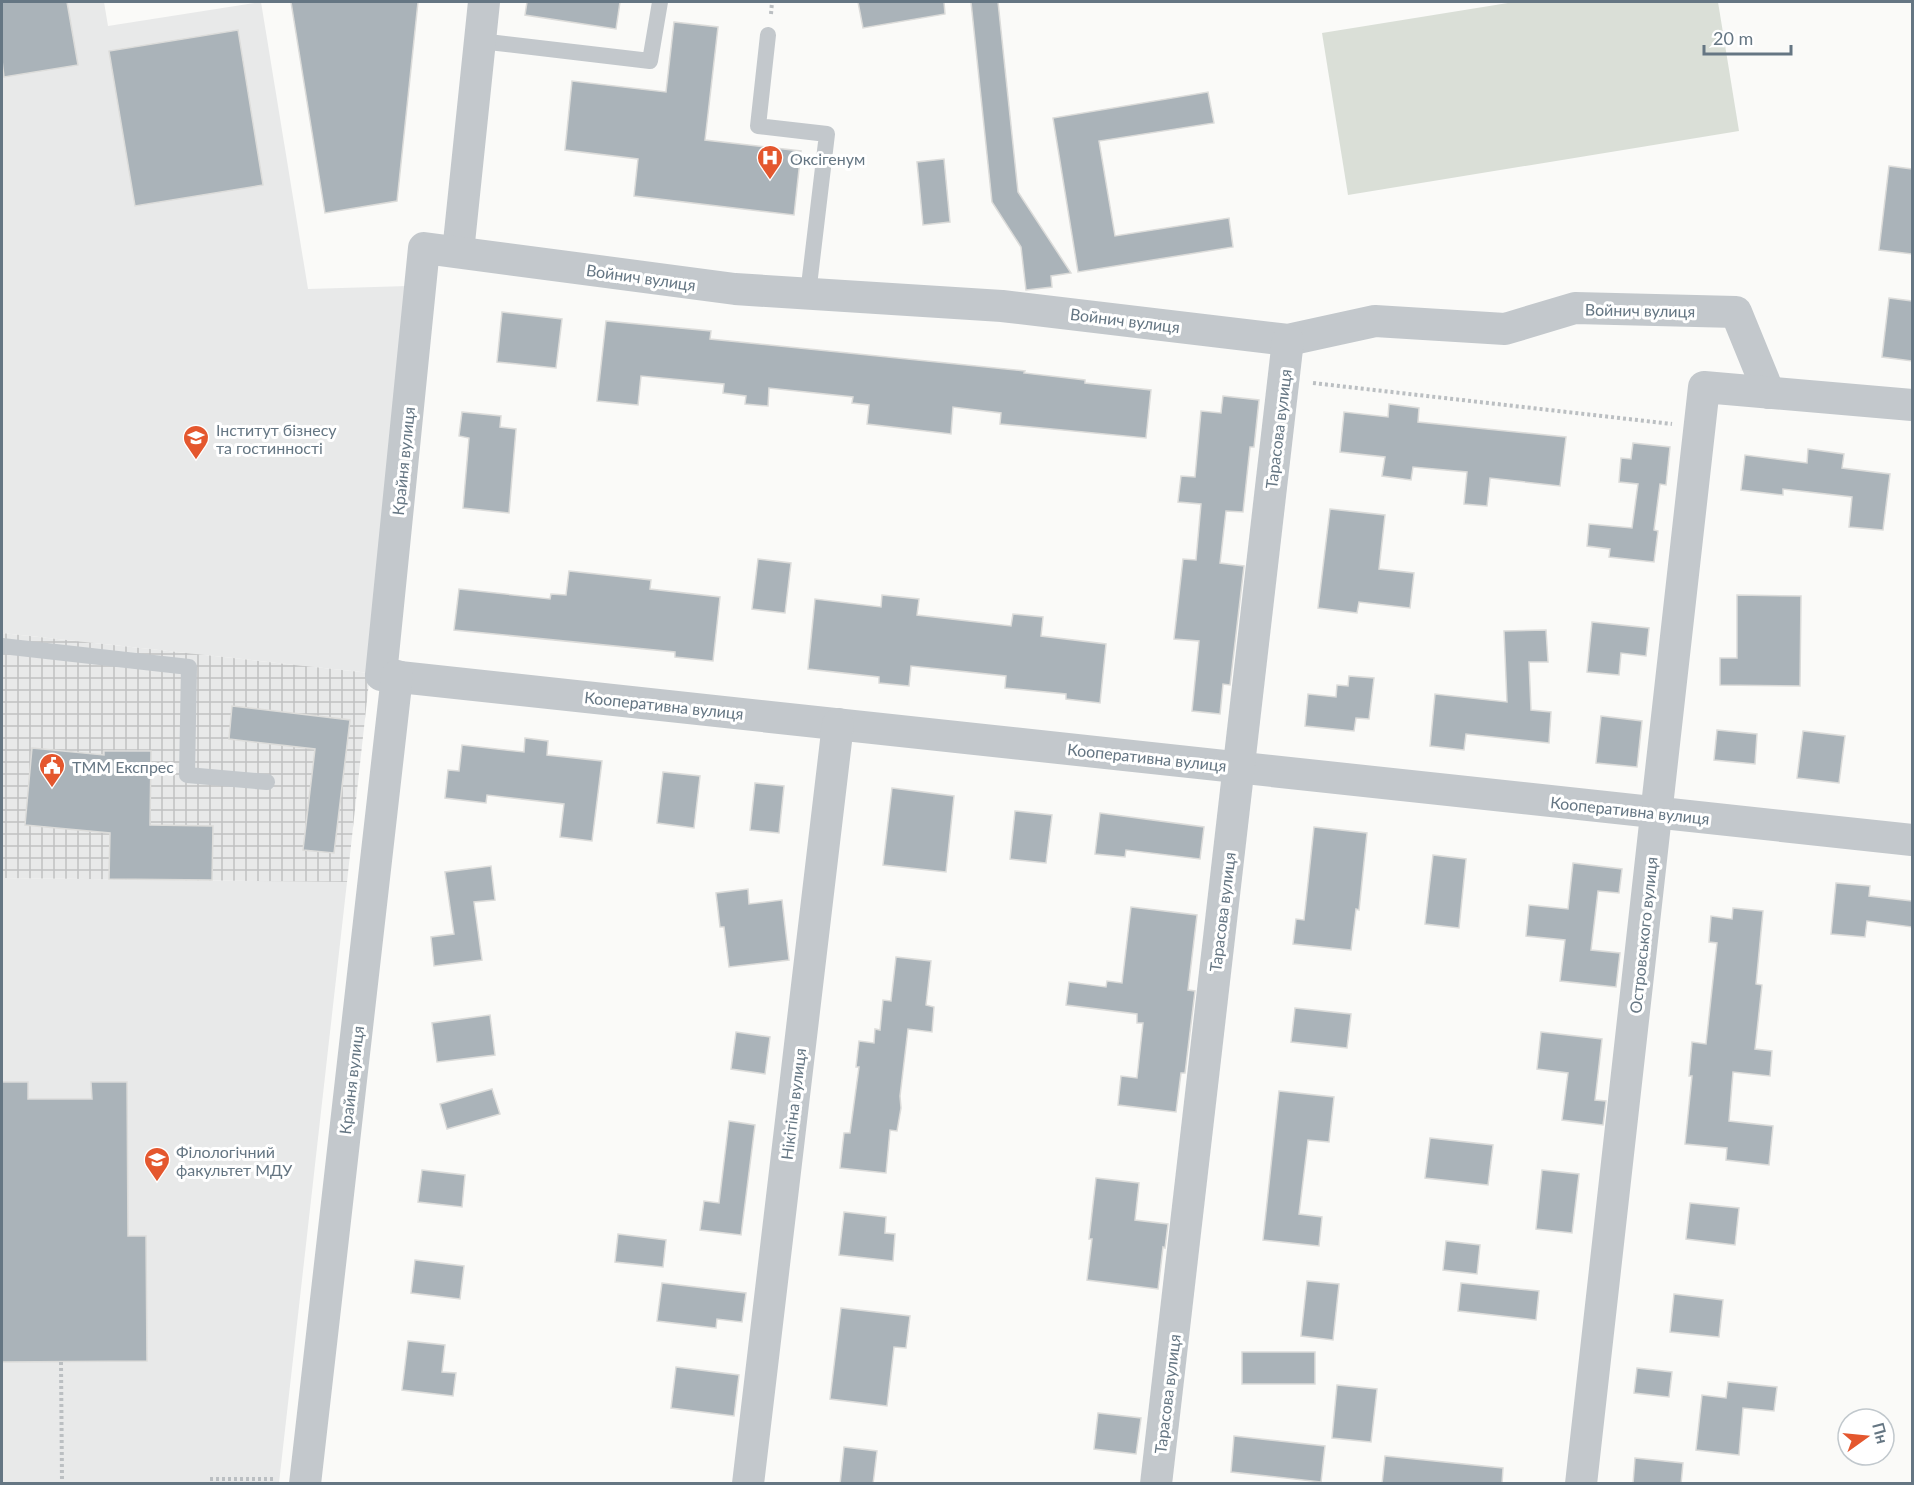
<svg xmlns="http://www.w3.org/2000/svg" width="1914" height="1485" font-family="Lato,sans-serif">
  <defs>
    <pattern id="industrial-grid" width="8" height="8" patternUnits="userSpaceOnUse" patternTransform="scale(1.5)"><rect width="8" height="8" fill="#e8e9e9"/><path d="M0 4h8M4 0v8" fill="none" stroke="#c0c1c2"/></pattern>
  </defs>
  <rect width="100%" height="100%" fill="#fafaf8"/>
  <!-- built -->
  <g fill="#e8e9e9">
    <path d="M 2,2 L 104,2 L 108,26 L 261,2 L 308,289 L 408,286 L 370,673 L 2,633 Z"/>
    <path d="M 2,878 L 347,882 L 279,1483 L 2,1484 Z"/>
  </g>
  <!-- industrial -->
  <path fill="url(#industrial-grid)" d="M 2,633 L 370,673 L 347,882 L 2,878 Z"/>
  <!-- pitch -->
  <path fill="#dadfd7" d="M 1514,2 L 1718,2 L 1739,131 L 1348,195 L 1322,33 Z"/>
  <!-- building -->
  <g fill="#aab3b9" stroke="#dcdcda" stroke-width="1.5">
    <path d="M 2,2 L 67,2 L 78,65 L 4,77 L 2,60 Z"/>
    <path d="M 291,2 L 418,2 L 397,201 L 325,213 Z"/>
    <path d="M 527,2 L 620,2 L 616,29 L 525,15 Z"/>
    <path d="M 858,2 L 944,2 L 945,14 L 863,28 Z"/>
    <path d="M 971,2 L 998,2 L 1018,192 L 1071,273 L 1051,276 L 1052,287 L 1026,290 L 1021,247 L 992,202 Z"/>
    <path d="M 674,22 L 718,27 L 705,140 L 801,151 L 794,215 L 634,196 L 638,159 L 565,150 L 572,81 L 666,92 Z"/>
    <path d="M 238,30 L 263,185 L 135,206 L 109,51 Z"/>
    <path d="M 1208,92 L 1214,123 L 1099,141 L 1115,236 L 1229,218 L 1233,247 L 1078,272 L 1053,118 Z"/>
    <path d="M 944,159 L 950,222 L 923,225 L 917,162 Z"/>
    <path d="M 1889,166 L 1912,169 L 1912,254 L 1879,250 Z"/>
    <path d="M 1889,298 L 1912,301 L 1912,361 L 1882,357 Z"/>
    <path d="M 502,312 L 562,319 L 556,368 L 497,362 Z"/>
    <path d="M 606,321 L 711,331 L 710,339 L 1025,371 L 1024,373 L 1085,380 L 1085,383 L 1151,390 L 1146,438 L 1000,424 L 1001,413 L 953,407 L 951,434 L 867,424 L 869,405 L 852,403 L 853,397 L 769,388 L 768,406 L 745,404 L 746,396 L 723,393 L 724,384 L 641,376 L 638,405 L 597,401 Z"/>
    <path d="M 1223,396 L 1259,400 L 1254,447 L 1250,447 L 1243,512 L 1226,511 L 1220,563 L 1244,566 L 1230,685 L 1223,684 L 1220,714 L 1192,711 L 1199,641 L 1174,639 L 1183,559 L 1196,560 L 1201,504 L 1178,502 L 1181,476 L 1195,477 L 1201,411 L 1221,413 Z"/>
    <path d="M 1389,404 L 1419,408 L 1418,422 L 1566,437 L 1560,486 L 1490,478 L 1487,506 L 1464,504 L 1467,472 L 1413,467 L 1411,480 L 1382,476 L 1385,457 L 1340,452 L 1344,412 L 1388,417 Z"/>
    <path d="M 462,412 L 501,416 L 500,427 L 516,429 L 509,513 L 463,508 L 469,438 L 459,436 Z"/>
    <path d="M 1633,443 L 1670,447 L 1666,485 L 1660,484 L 1654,530 L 1658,531 L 1654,562 L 1609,557 L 1610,549 L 1587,546 L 1589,524 L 1632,528 L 1638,484 L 1619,482 L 1621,458 L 1631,459 Z"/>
    <path d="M 1808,449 L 1844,454 L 1842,468 L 1890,474 L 1883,530 L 1849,527 L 1852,497 L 1783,489 L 1783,495 L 1741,490 L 1745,455 L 1807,463 Z"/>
    <path d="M 1330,509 L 1385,515 L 1379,569 L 1414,573 L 1410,608 L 1359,602 L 1357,613 L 1318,608 Z"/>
    <path d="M 758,559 L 791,563 L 785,613 L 752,609 Z"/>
    <path d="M 569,571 L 651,580 L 650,589 L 720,597 L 713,661 L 675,657 L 675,652 L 454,630 L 459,589 L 550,599 L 551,594 L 566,595 Z"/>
    <path d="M 882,595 L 919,599 L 917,615 L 1011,626 L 1013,614 L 1043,617 L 1041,636 L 1106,644 L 1100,703 L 1066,699 L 1066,694 L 1005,688 L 1006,676 L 911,666 L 909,686 L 879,683 L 879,677 L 808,669 L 815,599 L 881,607 Z"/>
    <path d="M 1737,595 L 1801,596 L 1800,686 L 1720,685 L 1720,658 L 1737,658 Z"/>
    <path d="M 1592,622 L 1649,628 L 1646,656 L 1621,653 L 1619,675 L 1587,672 Z"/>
    <path d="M 1546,630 L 1548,662 L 1529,662 L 1531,710 L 1551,712 L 1549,743 L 1466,734 L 1464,750 L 1430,746 L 1435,694 L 1507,702 L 1504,631 Z"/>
    <path d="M 1349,676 L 1374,678 L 1369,719 L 1356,718 L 1354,731 L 1305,726 L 1308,694 L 1336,697 L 1337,685 L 1348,686 Z"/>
    <path d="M 232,706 L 350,720 L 334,853 L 303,850 L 315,749 L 229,739 Z"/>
    <path d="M 1601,716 L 1642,721 L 1637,767 L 1596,763 Z"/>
    <path d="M 1717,730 L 1757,734 L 1755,764 L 1714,760 Z"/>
    <path d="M 1803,731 L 1845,736 L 1839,783 L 1797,778 Z"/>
    <path d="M 525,738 L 548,741 L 547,755 L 602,761 L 592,841 L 560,837 L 564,804 L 487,795 L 486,803 L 445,798 L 448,770 L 459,771 L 462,745 L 524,752 Z"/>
    <path d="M 32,748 L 104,755 L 104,751 L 151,751 L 150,825 L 213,826 L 212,880 L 109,879 L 110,833 L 25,825 Z"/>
    <path d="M 663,772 L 700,776 L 694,828 L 657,823 Z"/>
    <path d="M 755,783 L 784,786 L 779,833 L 750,830 Z"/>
    <path d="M 892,788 L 954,796 L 946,872 L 883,865 Z"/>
    <path d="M 1015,811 L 1052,815 L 1046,863 L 1010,859 Z"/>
    <path d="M 1100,813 L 1204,827 L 1200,859 L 1126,850 L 1125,857 L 1095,854 Z"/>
    <path d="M 1314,827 L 1367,833 L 1359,910 L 1356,909 L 1351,950 L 1293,944 L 1296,919 L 1304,920 Z"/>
    <path d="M 1433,855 L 1466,859 L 1459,928 L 1425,924 Z"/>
    <path d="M 1573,863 L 1622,869 L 1619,893 L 1598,891 L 1591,950 L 1620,953 L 1616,987 L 1560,981 L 1565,940 L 1526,936 L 1529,905 L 1568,909 Z"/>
    <path d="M 491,866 L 495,900 L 474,902 L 482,960 L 434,966 L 431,937 L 454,934 L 445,872 Z"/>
    <path d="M 1836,883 L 1870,886 L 1869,896 L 1912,901 L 1912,927 L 1867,921 L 1865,937 L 1831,934 Z"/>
    <path d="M 748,889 L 749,904 L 782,900 L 789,960 L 729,967 L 724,927 L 720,927 L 716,893 Z"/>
    <path d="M 1131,907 L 1197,915 L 1188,990 L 1195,991 L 1185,1073 L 1181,1073 L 1176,1112 L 1118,1105 L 1121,1076 L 1137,1078 L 1143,1023 L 1137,1023 L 1137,1014 L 1066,1005 L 1069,982 L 1106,987 L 1107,981 L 1122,983 Z"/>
    <path d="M 1733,908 L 1763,911 L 1756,984 L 1762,985 L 1755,1049 L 1772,1051 L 1770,1076 L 1733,1072 L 1729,1121 L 1773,1126 L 1769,1165 L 1726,1160 L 1727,1148 L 1685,1144 L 1692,1076 L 1689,1076 L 1692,1042 L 1706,1044 L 1717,943 L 1709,942 L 1711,916 L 1732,919 Z"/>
    <path d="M 896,957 L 931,961 L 926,1005 L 934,1007 L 932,1032 L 908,1029 L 900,1096 L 901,1108 L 897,1131 L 890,1130 L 886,1173 L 840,1168 L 844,1133 L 850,1133 L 859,1067 L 856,1067 L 859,1041 L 874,1043 L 875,1029 L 880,1030 L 883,1000 L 891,1001 Z"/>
    <path d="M 1295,1008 L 1351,1014 L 1347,1048 L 1291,1042 Z"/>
    <path d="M 490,1015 L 495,1055 L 437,1062 L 432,1023 Z"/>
    <path d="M 736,1032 L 770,1037 L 765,1074 L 731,1069 Z"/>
    <path d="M 1541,1032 L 1602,1039 L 1595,1100 L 1606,1101 L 1603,1125 L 1562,1120 L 1568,1073 L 1537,1069 Z"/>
    <path d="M 2,1082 L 28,1082 L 28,1099 L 92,1099 L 91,1082 L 127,1082 L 128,1236 L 146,1236 L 147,1361 L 2,1362 Z"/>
    <path d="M 492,1089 L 500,1114 L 447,1129 L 440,1104 Z"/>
    <path d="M 1279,1091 L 1334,1097 L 1329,1142 L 1308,1140 L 1299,1214 L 1322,1217 L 1319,1246 L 1263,1240 Z"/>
    <path d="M 729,1121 L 755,1125 L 741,1235 L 700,1230 L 704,1201 L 719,1203 Z"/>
    <path d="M 1430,1138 L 1493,1145 L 1488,1185 L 1425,1178 Z"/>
    <path d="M 422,1170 L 465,1175 L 462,1207 L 418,1202 Z"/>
    <path d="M 1542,1170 L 1579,1174 L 1572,1233 L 1536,1229 Z"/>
    <path d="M 1096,1178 L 1139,1183 L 1135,1220 L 1168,1224 L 1165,1248 L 1163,1247 L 1158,1289 L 1087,1280 L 1092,1239 L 1089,1239 Z"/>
    <path d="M 1690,1203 L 1739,1208 L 1735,1245 L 1686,1239 Z"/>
    <path d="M 844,1212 L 886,1217 L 885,1233 L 895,1234 L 893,1261 L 839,1255 Z"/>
    <path d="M 618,1234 L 666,1240 L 663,1267 L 615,1262 Z"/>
    <path d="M 1446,1241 L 1480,1245 L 1477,1274 L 1443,1270 Z"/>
    <path d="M 415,1260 L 464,1266 L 460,1299 L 411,1293 Z"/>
    <path d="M 1307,1281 L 1339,1284 L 1333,1340 L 1301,1336 Z"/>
    <path d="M 662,1283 L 746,1293 L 742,1322 L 717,1319 L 716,1328 L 657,1321 Z"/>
    <path d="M 1461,1283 L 1539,1291 L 1536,1320 L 1458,1311 Z"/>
    <path d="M 1674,1294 L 1723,1300 L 1719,1337 L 1670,1332 Z"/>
    <path d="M 841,1308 L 910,1316 L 906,1348 L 894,1347 L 887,1406 L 830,1399 Z"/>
    <path d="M 408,1341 L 445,1345 L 442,1372 L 456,1373 L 453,1396 L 402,1390 Z"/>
    <rect x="1242" y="1352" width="73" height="32"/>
    <path d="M 676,1367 L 739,1375 L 734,1416 L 671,1408 Z"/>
    <path d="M 1637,1368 L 1672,1372 L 1669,1397 L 1634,1393 Z"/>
    <path d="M 1728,1382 L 1777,1387 L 1774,1411 L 1743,1408 L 1739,1455 L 1696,1450 L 1702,1395 L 1726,1398 Z"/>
    <path d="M 1337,1385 L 1377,1389 L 1371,1442 L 1332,1438 Z"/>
    <path d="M 1098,1413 L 1141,1418 L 1136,1454 L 1094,1449 Z"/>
    <path d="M 1234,1436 L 1325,1446 L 1321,1482 L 1231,1472 Z"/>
    <path d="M 844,1447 L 877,1451 L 873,1484 L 840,1484 Z"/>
    <path d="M 1385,1456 L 1503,1468 L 1502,1484 L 1382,1484 Z"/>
    <path d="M 1635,1458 L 1683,1463 L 1681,1484 L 1633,1484 Z"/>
  </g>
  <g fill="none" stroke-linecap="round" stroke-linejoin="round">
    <!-- path -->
    <g stroke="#bbbfc2" stroke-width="4" stroke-dasharray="3 3" stroke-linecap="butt">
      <path d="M 771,14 L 772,2"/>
      <path d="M 1313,383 L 1672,424"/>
      <path d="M 61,1362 L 62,1480"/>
      <path d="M 210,1479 L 275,1479"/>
    </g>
    <!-- service -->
    <g stroke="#c3c8cc" stroke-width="16">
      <path d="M 768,35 L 758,126 L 827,134 L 808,294"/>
      <path d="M 480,41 L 650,61 L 660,2"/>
      <path d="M 2,646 L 189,667 L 187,775 L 267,782"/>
    </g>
    <!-- minor -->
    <g stroke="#c3c8cc" stroke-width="32">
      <path d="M 458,252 L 484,2"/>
      <path d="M 1769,393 L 1736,312 L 1575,308 L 1505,329 L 1375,321 L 1288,340 L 1002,306 L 735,289 L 424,248 L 381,675 L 1912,840"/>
      <path d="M 305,1484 L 397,676"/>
      <path d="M 748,1484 L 838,724"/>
      <path d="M 1156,1484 L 1288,340"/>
      <path d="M 1581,1484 L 1704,387 L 1912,405"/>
    </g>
  </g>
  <!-- icons -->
  <defs>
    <symbol id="hospital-pin" viewBox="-11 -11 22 30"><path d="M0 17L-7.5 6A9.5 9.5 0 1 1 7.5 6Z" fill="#e4572e" stroke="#fff"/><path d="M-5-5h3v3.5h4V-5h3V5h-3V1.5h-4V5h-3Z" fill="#fff"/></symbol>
    <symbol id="university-pin" viewBox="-11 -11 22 30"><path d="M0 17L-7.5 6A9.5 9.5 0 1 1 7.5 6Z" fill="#e4572e" stroke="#fff"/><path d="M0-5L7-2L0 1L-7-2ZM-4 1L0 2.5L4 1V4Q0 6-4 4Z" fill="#fff"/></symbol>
    <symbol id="civic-pin" viewBox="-11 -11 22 30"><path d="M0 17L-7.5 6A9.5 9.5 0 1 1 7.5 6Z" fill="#e4572e" stroke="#fff"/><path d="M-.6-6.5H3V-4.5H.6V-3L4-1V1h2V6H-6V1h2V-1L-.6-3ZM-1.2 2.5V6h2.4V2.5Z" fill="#fff"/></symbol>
  </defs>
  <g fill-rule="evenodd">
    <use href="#hospital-pin" x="755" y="143" width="30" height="40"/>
    <use href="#university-pin" x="181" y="423" width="30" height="40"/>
    <use href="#civic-pin" x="37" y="751" width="30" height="40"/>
    <use href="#university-pin" x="142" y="1145" width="30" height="40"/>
  </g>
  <g text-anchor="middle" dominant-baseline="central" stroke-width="6" stroke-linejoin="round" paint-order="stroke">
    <!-- poi labels -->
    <g font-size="16" fill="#657683" stroke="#fff" text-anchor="start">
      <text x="790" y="158">Оксігенум</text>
      <text x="216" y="429">Інститут бізнесу<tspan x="216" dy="18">та гостинності</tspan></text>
      <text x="72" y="766">ТММ Експрес</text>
      <text x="176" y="1151">Філологічний<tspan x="176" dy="18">факультет МДУ</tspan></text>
    </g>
    <!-- street labels -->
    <g font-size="16" fill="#657683" stroke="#fff">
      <text transform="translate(641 277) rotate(8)">Войнич вулиця</text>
      <text transform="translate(1640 310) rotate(1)">Войнич вулиця</text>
      <text transform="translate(1125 320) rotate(7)">Войнич вулиця</text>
      <text transform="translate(1278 429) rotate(-83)">Тарасова вулиця</text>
      <text transform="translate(403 461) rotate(-84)">Крайня вулиця</text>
      <text transform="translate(664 705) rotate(6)">Кооперативна вулиця</text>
      <text transform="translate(1147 757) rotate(6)">Кооперативна вулиця</text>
      <text transform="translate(1630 810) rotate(6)">Кооперативна вулиця</text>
      <text transform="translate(1222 912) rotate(-83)">Тарасова вулиця</text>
      <text transform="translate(1643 935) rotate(-84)">Островського вулиця</text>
      <text transform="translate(351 1080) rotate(-83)">Крайня вулиця</text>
      <text transform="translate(793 1104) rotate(-83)">Нікітіна вулиця</text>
      <text transform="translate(1167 1394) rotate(-83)">Тарасова вулиця</text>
    </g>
  </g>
  <!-- border -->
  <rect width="1914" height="1485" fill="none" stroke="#657683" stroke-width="6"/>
  <!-- north arrow -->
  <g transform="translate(1866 1437) rotate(75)"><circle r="28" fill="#ffffff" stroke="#c1c8cd" stroke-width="1.5"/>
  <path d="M0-4.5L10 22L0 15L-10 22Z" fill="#e4572e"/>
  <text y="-9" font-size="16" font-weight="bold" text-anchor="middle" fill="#657683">Пн</text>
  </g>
  <!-- scale -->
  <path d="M1704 45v9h87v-9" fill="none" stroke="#657683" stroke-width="3"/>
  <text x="1713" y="45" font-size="18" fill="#657683" stroke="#ffffff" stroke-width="4.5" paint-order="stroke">20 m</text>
</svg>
